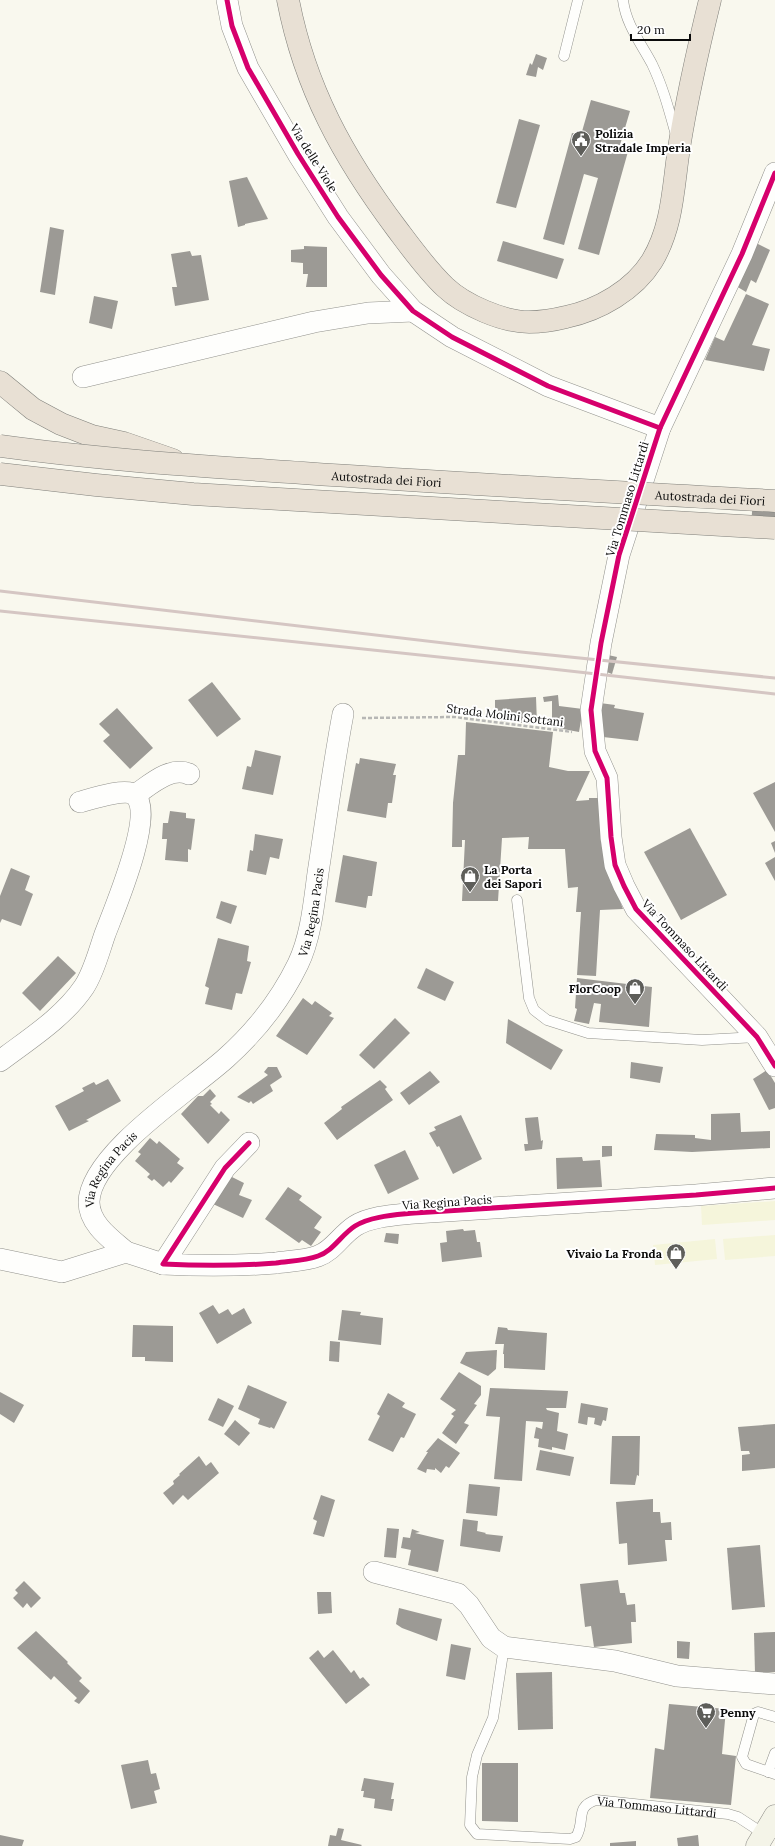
<svg xmlns="http://www.w3.org/2000/svg" width="775" height="1846" font-family="Lora,serif">
  <rect width="100%" height="100%" fill="#f9f8ee"/>
  <!-- farmland -->
  <g fill="#f5f5db">
    <path d="M 775,1201 L 775,1220 L 702,1225 L 701,1206 Z"/>
    <path d="M 775,1235 L 775,1256 L 725,1260 L 723,1239 Z"/>
    <path d="M 715,1239 L 717,1259 L 655,1265 L 653,1245 Z"/>
  </g>
  <!-- building -->
  <g fill="#9c9a95">
    <path d="M 536,54 L 547,58 L 543,70 L 538,67 L 536,77 L 526,75 L 530,63 L 532,65 Z"/>
    <path d="M 591,100 L 630,111 L 620,145 L 629,148 L 599,255 L 578,249 L 598,178 L 584,174 L 564,245 L 543,239 L 572,133 L 581,135 Z"/>
    <path d="M 519,119 L 540,125 L 516,208 L 496,203 Z"/>
    <path d="M 247,177 L 268,219 L 245,224 L 245,225 L 238,227 L 229,181 Z"/>
    <path d="M 50,227 L 64,230 L 55,295 L 40,292 Z"/>
    <path d="M 503,241 L 564,259 L 557,279 L 497,261 Z"/>
    <path d="M 756,243 L 770,250 L 756,283 L 751,280 L 746,292 L 736,286 Z"/>
    <path d="M 304,246 L 327,247 L 327,287 L 306,287 L 308,274 L 303,274 L 303,263 L 291,262 L 291,250 L 304,249 Z"/>
    <path d="M 190,251 L 192,256 L 201,255 L 209,300 L 175,306 L 172,287 L 177,287 L 171,254 Z"/>
    <path d="M 746,294 L 769,304 L 752,345 L 770,349 L 764,371 L 705,360 L 715,337 L 724,341 Z"/>
    <path d="M 94,296 L 118,301 L 112,329 L 89,323 Z"/>
    <path d="M 753,501 L 775,502 L 775,526 L 751,524 Z"/>
    <path d="M 608,655 L 617,657 L 612,674 L 604,671 Z"/>
    <path d="M 212,682 L 241,719 L 217,737 L 188,700 Z"/>
    <path d="M 558,695 L 559,706 L 583,709 L 579,732 L 552,727 L 552,701 L 544,702 L 543,697 Z"/>
    <path d="M 536,697 L 537,724 L 500,721 L 500,713 L 495,714 L 495,700 Z"/>
    <path d="M 600,703 L 615,705 L 614,708 L 644,713 L 638,741 L 603,737 Z"/>
    <path d="M 117,708 L 153,748 L 130,769 L 103,741 L 110,735 L 99,724 Z"/>
    <path d="M 466,722 L 553,732 L 549,767 L 568,771 L 590,771 L 576,801 L 589,800 L 589,798 L 600,798 L 600,836 L 604,859 L 623,909 L 600,910 L 596,976 L 577,975 L 581,912 L 576,912 L 578,887 L 568,888 L 565,849 L 528,849 L 529,837 L 502,838 L 498,901 L 462,901 L 465,840 L 462,840 L 462,847 L 452,847 L 453,803 L 458,755 L 465,755 Z"/>
    <path d="M 255,750 L 281,756 L 273,795 L 242,789 L 247,766 L 251,767 Z"/>
    <path d="M 360,758 L 396,764 L 393,775 L 396,775 L 392,803 L 388,803 L 386,818 L 347,811 L 356,763 L 359,764 Z"/>
    <path d="M 775,782 L 775,832 L 753,793 Z"/>
    <path d="M 170,811 L 186,813 L 186,818 L 195,819 L 191,850 L 188,849 L 188,862 L 165,860 L 167,839 L 162,839 L 163,823 L 168,823 Z"/>
    <path d="M 690,828 L 727,895 L 681,920 L 644,852 Z"/>
    <path d="M 255,834 L 283,839 L 279,859 L 270,857 L 266,875 L 247,871 L 250,850 L 253,851 Z"/>
    <path d="M 775,841 L 775,853 L 771,843 Z"/>
    <path d="M 343,855 L 377,862 L 372,896 L 368,896 L 366,908 L 335,902 Z"/>
    <path d="M 775,857 L 775,881 L 765,863 Z"/>
    <path d="M 11,868 L 30,876 L 25,890 L 33,894 L 21,926 L 2,919 L 0,923 L 0,896 Z"/>
    <path d="M 221,901 L 237,906 L 231,924 L 216,918 Z"/>
    <path d="M 218,938 L 249,946 L 247,961 L 251,962 L 242,994 L 236,993 L 232,1010 L 205,1004 L 209,988 L 205,986 Z"/>
    <path d="M 58,956 L 76,973 L 40,1011 L 22,993 Z"/>
    <path d="M 426,968 L 454,982 L 445,1001 L 417,988 Z"/>
    <path d="M 577,978 L 652,987 L 649,1027 L 599,1022 L 601,1004 L 594,1003 L 589,1024 L 574,1021 L 577,1009 L 575,1008 Z"/>
    <path d="M 303,998 L 312,1005 L 315,1001 L 332,1013 L 329,1016 L 334,1018 L 307,1055 L 276,1036 Z"/>
    <path d="M 395,1018 L 410,1033 L 374,1069 L 359,1055 Z"/>
    <path d="M 508,1019 L 563,1050 L 551,1070 L 506,1043 Z"/>
    <path d="M 631,1062 L 663,1067 L 660,1083 L 630,1078 Z"/>
    <path d="M 268,1067 L 277,1067 L 282,1077 L 270,1085 L 273,1091 L 253,1104 L 251,1101 L 249,1103 L 237,1097 L 268,1075 L 264,1072 Z"/>
    <path d="M 767,1070 L 775,1083 L 775,1108 L 769,1110 L 753,1079 Z"/>
    <path d="M 430,1071 L 440,1082 L 409,1105 L 400,1093 Z"/>
    <path d="M 108,1079 L 121,1101 L 86,1120 L 89,1121 L 69,1131 L 55,1106 L 84,1091 L 82,1088 L 94,1082 L 96,1085 Z"/>
    <path d="M 380,1080 L 387,1087 L 385,1089 L 393,1100 L 337,1140 L 324,1123 L 342,1109 L 341,1107 Z"/>
    <path d="M 210,1089 L 216,1096 L 210,1102 L 212,1104 L 210,1105 L 219,1114 L 221,1111 L 230,1120 L 208,1144 L 181,1114 L 198,1096 L 203,1096 Z"/>
    <path d="M 740,1113 L 741,1132 L 770,1131 L 770,1148 L 692,1152 L 654,1150 L 656,1134 L 695,1135 L 695,1138 L 711,1140 L 711,1114 Z"/>
    <path d="M 461,1115 L 482,1159 L 453,1174 L 439,1146 L 437,1147 L 429,1133 L 436,1130 L 434,1127 Z"/>
    <path d="M 538,1117 L 541,1141 L 543,1140 L 542,1149 L 525,1151 L 524,1144 L 528,1144 L 525,1118 Z"/>
    <path d="M 150,1138 L 157,1144 L 159,1141 L 180,1159 L 177,1163 L 184,1168 L 171,1183 L 169,1181 L 163,1187 L 154,1179 L 152,1181 L 147,1177 L 150,1174 L 135,1161 L 141,1154 L 138,1152 Z"/>
    <path d="M 602,1146 L 612,1146 L 612,1156 L 602,1157 Z"/>
    <path d="M 405,1150 L 419,1179 L 388,1194 L 374,1165 Z"/>
    <path d="M 582,1157 L 583,1161 L 600,1160 L 602,1187 L 557,1189 L 556,1158 Z"/>
    <path d="M 230,1176 L 244,1183 L 239,1195 L 252,1200 L 243,1218 L 213,1204 Z"/>
    <path d="M 288,1187 L 302,1196 L 299,1200 L 322,1217 L 314,1228 L 321,1232 L 311,1246 L 302,1240 L 299,1243 L 265,1219 Z"/>
    <path d="M 463,1229 L 464,1231 L 475,1230 L 477,1242 L 480,1242 L 482,1257 L 442,1262 L 440,1243 L 447,1242 L 446,1231 Z"/>
    <path d="M 386,1233 L 399,1234 L 398,1244 L 384,1242 Z"/>
    <path d="M 213,1305 L 219,1314 L 228,1309 L 232,1315 L 244,1308 L 252,1323 L 217,1344 L 199,1313 Z"/>
    <path d="M 342,1310 L 361,1312 L 360,1315 L 383,1318 L 381,1345 L 338,1340 Z"/>
    <path d="M 133,1325 L 173,1326 L 173,1362 L 145,1361 L 145,1357 L 132,1357 Z"/>
    <path d="M 498,1327 L 507,1328 L 508,1330 L 547,1333 L 545,1370 L 504,1368 L 504,1354 L 503,1354 L 504,1344 L 495,1344 Z"/>
    <path d="M 330,1341 L 340,1342 L 339,1362 L 329,1361 Z"/>
    <path d="M 497,1350 L 496,1369 L 488,1376 L 460,1363 L 466,1352 Z"/>
    <path d="M 459,1372 L 481,1386 L 481,1395 L 474,1404 L 477,1405 L 464,1423 L 469,1425 L 456,1444 L 442,1433 L 454,1416 L 451,1414 L 456,1410 L 440,1399 Z"/>
    <path d="M 248,1385 L 287,1402 L 274,1429 L 271,1427 L 270,1428 L 258,1424 L 260,1419 L 238,1409 Z"/>
    <path d="M 490,1388 L 568,1391 L 566,1408 L 546,1408 L 547,1410 L 559,1413 L 557,1431 L 568,1434 L 565,1450 L 552,1447 L 552,1450 L 538,1447 L 539,1439 L 534,1438 L 536,1427 L 542,1429 L 543,1422 L 526,1421 L 522,1481 L 494,1479 L 500,1417 L 486,1416 Z"/>
    <path d="M 0,1392 L 24,1405 L 14,1423 L 0,1414 Z"/>
    <path d="M 388,1393 L 405,1403 L 402,1407 L 416,1414 L 404,1438 L 401,1437 L 393,1452 L 368,1440 L 380,1416 L 377,1414 Z"/>
    <path d="M 218,1398 L 234,1406 L 223,1427 L 208,1420 Z"/>
    <path d="M 581,1403 L 608,1408 L 606,1421 L 603,1420 L 601,1426 L 594,1424 L 595,1418 L 588,1417 L 587,1425 L 578,1423 Z"/>
    <path d="M 235,1420 L 250,1433 L 239,1446 L 224,1434 Z"/>
    <path d="M 775,1424 L 775,1468 L 742,1471 L 742,1455 L 750,1454 L 749,1451 L 741,1451 L 738,1427 Z"/>
    <path d="M 612,1436 L 640,1436 L 639,1476 L 637,1475 L 635,1485 L 610,1484 Z"/>
    <path d="M 438,1438 L 460,1453 L 449,1468 L 446,1466 L 441,1473 L 435,1468 L 435,1470 L 427,1469 L 426,1473 L 417,1469 L 428,1452 L 426,1452 Z"/>
    <path d="M 540,1450 L 574,1457 L 570,1476 L 536,1470 Z"/>
    <path d="M 199,1456 L 206,1466 L 211,1462 L 219,1473 L 188,1500 L 183,1495 L 173,1505 L 163,1493 L 174,1484 L 173,1481 L 180,1475 L 179,1474 Z"/>
    <path d="M 469,1484 L 500,1487 L 497,1516 L 466,1513 Z"/>
    <path d="M 321,1495 L 335,1500 L 324,1537 L 313,1534 L 317,1521 L 313,1519 Z"/>
    <path d="M 653,1499 L 653,1512 L 660,1512 L 661,1523 L 671,1522 L 672,1540 L 665,1540 L 667,1561 L 628,1565 L 627,1543 L 619,1544 L 616,1502 Z"/>
    <path d="M 463,1519 L 478,1521 L 477,1531 L 486,1533 L 485,1534 L 503,1536 L 500,1552 L 460,1546 Z"/>
    <path d="M 387,1528 L 399,1529 L 396,1558 L 384,1557 Z"/>
    <path d="M 412,1529 L 420,1532 L 415,1533 L 444,1540 L 438,1572 L 408,1565 L 411,1550 L 401,1548 L 403,1537 L 410,1538 Z"/>
    <path d="M 760,1545 L 765,1607 L 732,1610 L 727,1548 Z"/>
    <path d="M 618,1580 L 620,1593 L 625,1593 L 627,1605 L 635,1604 L 636,1622 L 631,1622 L 632,1643 L 594,1647 L 591,1626 L 585,1627 L 580,1584 Z"/>
    <path d="M 24,1581 L 41,1598 L 31,1608 L 27,1603 L 23,1608 L 13,1598 L 18,1593 L 15,1590 Z"/>
    <path d="M 317,1592 L 331,1592 L 332,1613 L 318,1614 Z"/>
    <path d="M 399,1608 L 442,1619 L 437,1641 L 402,1628 L 396,1624 Z"/>
    <path d="M 36,1631 L 68,1662 L 67,1663 L 82,1678 L 79,1681 L 90,1691 L 79,1704 L 74,1701 L 77,1698 L 54,1676 L 51,1680 L 17,1648 Z"/>
    <path d="M 775,1632 L 775,1672 L 755,1673 L 754,1633 Z"/>
    <path d="M 677,1641 L 690,1642 L 689,1659 L 677,1658 Z"/>
    <path d="M 451,1644 L 471,1648 L 465,1680 L 446,1676 Z"/>
    <path d="M 318,1650 L 324,1658 L 333,1650 L 351,1673 L 354,1670 L 360,1679 L 363,1677 L 370,1685 L 346,1704 L 309,1658 Z"/>
    <path d="M 552,1672 L 553,1729 L 518,1730 L 516,1673 Z"/>
    <path d="M 669,1704 L 726,1709 L 722,1754 L 736,1756 L 731,1805 L 650,1798 L 655,1748 L 664,1750 Z"/>
    <path d="M 148,1760 L 151,1774 L 156,1773 L 160,1789 L 154,1791 L 157,1803 L 131,1809 L 121,1765 Z"/>
    <path d="M 482,1763 L 518,1763 L 518,1822 L 482,1821 Z"/>
    <path d="M 364,1778 L 394,1783 L 391,1799 L 394,1799 L 392,1811 L 374,1808 L 375,1799 L 363,1797 L 364,1791 L 361,1791 Z"/>
    <path d="M 338,1828 L 344,1829 L 341,1840 L 362,1845 L 361,1846 L 328,1846 L 330,1835 L 336,1836 Z"/>
    <path d="M 0,1835 L 24,1840 L 22,1846 L 0,1846 Z"/>
    <path d="M 698,1835 L 699,1846 L 678,1846 L 677,1838 Z"/>
    <path d="M 636,1841 L 636,1846 L 610,1846 L 610,1843 Z"/>
  </g>
  <g fill="none" stroke-linecap="round" stroke-linejoin="round">
    <defs>
      <g id="lane">
        <path d="M 623,0 C 626,25 641,43 652,64 C 663,87 669,110 676,135"/>
        <path d="M 564,56 L 578,0"/>
        <path d="M 517,900 L 529,998 L 534,1010 L 547,1020 L 588,1033 L 702,1040 L 757,1037"/>
        <path id="s1" d="M 504,1647 L 493,1718 L 477,1755 L 472,1777 L 470,1825 L 477,1834 L 570,1839 L 576,1837 C 586,1821 574,1807 596,1800 L 728,1814 L 738,1817 L 764,1834"/>
        <path d="M 775,1717 L 758,1712 L 754,1714 L 742,1757 L 746,1764 L 775,1774"/>
        <path d="M 768,1772 L 775,1753"/>
      </g>
      <g id="street">
        <path d="M 227,0 L 232,26 L 248,68 L 298,154 L 338,217 L 381,275 L 413,311 L 452,337 L 548,386 L 660,428"/>
        <path d="M 775,173 L 742,254 L 660,428 L 619,555 L 601,643 L 591,710 L 595,751 L 607,778 L 611,837 L 615,865 L 624,886 L 636,909 L 757,1037 L 775,1066"/>
        <path d="M 83,377 L 314,322 L 368,313 L 413,311"/>
        <path d="M 135,795 C 150,785 170,766 189,774"/>
        <path d="M 0,1061 C 29,1039 63,1018 84,987 C 94,972 99,951 105,934 C 114,910 155,815 135,795 C 127,787 91,799 80,802"/>
        <path d="M 249,1143 L 225,1168 L 163,1264 C 201,1266 238,1266 276,1263 C 289,1261 305,1261 318,1256 C 333,1251 341,1235 355,1226 C 371,1216 396,1215 414,1213 L 696,1195 L 775,1188"/>
        <path id="s2" d="M 126,1252 C 111,1239 89,1224 89,1202 C 90,1154 192,1089 226,1058 C 255,1032 281,999 298,964 C 311,937 314,903 318,873 C 326,820 333,767 343,714"/>
        <path d="M 0,1259 L 62,1272 L 126,1252 L 163,1264"/>
        <path d="M 374,1572 L 458,1594 L 469,1605 L 491,1638 L 504,1647 L 615,1661 L 677,1676 L 775,1684"/>
      </g>
      <path id="secondary" d="M 757,1846 L 775,1816"/>
      <g id="highway">
        <path d="M 288,0 C 305,88 343,157 397,229 C 412,249 427,270 445,287 C 464,305 503,322 529,322 C 542,322 554,320 566,317 C 599,310 634,290 652,261 C 673,226 673,187 679,148 C 687,98 698,49 710,0"/>
        <path d="M 0,382 L 33,409 L 61,424 L 92,436 L 124,443 L 173,460"/>
      </g>
    </defs>
    <!-- lane casing -->
    <use href="#lane" stroke="#92928d" stroke-width="11"/>
    <!-- street casing -->
    <use href="#street" stroke="#92928d" stroke-width="22"/>
    <!-- secondary casing -->
    <use href="#secondary" stroke="#898884" stroke-width="23"/>
    <!-- highway casing -->
    <use href="#highway" stroke="#7f7f7a" stroke-width="23"/>
    <!-- path -->
    <path stroke="#b7b7b5" stroke-width="2.5" stroke-dasharray="4 2" stroke-linecap="butt" d="M 362,718 L 455,717 L 572,732"/>
    <!-- lane -->
    <use href="#lane" stroke="#fefefc" stroke-width="10"/>
    <!-- street -->
    <use href="#street" stroke="#fefefc" stroke-width="21"/>
    <!-- secondary -->
    <use href="#secondary" stroke="#f4f4e8" stroke-width="22"/>
    <!-- highway -->
    <use href="#highway" stroke="#e8e0d4" stroke-width="22"/>
    <!-- rail -->
    <g stroke="#d5c6c3" stroke-width="3">
      <path d="M 0,591 L 521,652 L 775,678"/>
      <path d="M 0,611 L 525,666 L 775,694"/>
    </g>
    <defs>
      <g id="highway-bridge">
        <path id="s3" d="M 0,446 C 101,460 202,466 303,473 C 460,484 618,492 775,501"/>
        <path d="M 0,474 L 96,485 L 193,494 L 775,528"/>
      </g>
    </defs>
    <!-- highway-bridge casing -->
    <use href="#highway-bridge" stroke="#7f7f7a" stroke-width="23" stroke-linecap="butt"/>
    <!-- highway-bridge -->
    <use href="#highway-bridge" stroke="#e8e0d4" stroke-width="22"/>
    <defs>
      <g id="cycleway">
        <path d="M 227,0 L 232,26 L 248,68 L 298,154 L 338,217 L 381,275 L 413,311 L 452,337 L 548,386 L 660,428"/>
        <path d="M 775,173 L 742,254 L 660,428 L 619,555 L 601,643 L 591,710 L 595,751 L 607,778 L 611,837 L 615,865 L 624,886 L 636,909 L 757,1037 L 775,1066"/>
        <path d="M 249,1143 L 225,1168 L 163,1264 C 201,1266 238,1266 276,1263 C 289,1261 305,1261 318,1256 C 333,1251 341,1235 355,1226 C 371,1216 396,1215 414,1213 L 696,1195 L 775,1188"/>
      </g>
    </defs>
    <!-- cycleway casing -->
    <use href="#cycleway" stroke="#fff" stroke-width="8"/>
    <!-- cycleway -->
    <use href="#cycleway" stroke="#d6006c" stroke-width="5"/>
  </g>
  <!-- icons -->
  <defs>
    <symbol id="civic-pin" viewBox="-11 -11 22 30"><path d="M0 17L-7.5 6A9.5 9.5 0 1 1 7.5 6Z" fill="#5e5e5a" stroke="#fff"/><path d="M-.6-6.5H3V-4.5H.6V-3L4-1V1h2V6H-6V1h2V-1L-.6-3ZM-1.2 2.5V6h2.4V2.5Z" fill="#fff"/></symbol>
    <symbol id="shop-pin" viewBox="-11 -11 22 30"><path d="M0 17L-7.5 6A9.5 9.5 0 1 1 7.5 6Z" fill="#5e5e5a" stroke="#fff"/><path d="M-5-2.5h2.3a2.7 3.5 0 0 1 5.4 0H5L5.5 6h-11ZM-1.5-2.5h3a1.5 2.3 0 0 0-3 0Z" fill="#fff"/></symbol>
    <symbol id="supermarket-pin" viewBox="-11 -11 22 30"><path d="M0 17L-7.5 6A9.5 9.5 0 1 1 7.5 6Z" fill="#5e5e5a" stroke="#fff"/><path d="M-6-5.5h2.5l.6 2H6L4.5 2H-2.5L-4.4-4H-6ZM-1.5 3.2a1.3 1.3 0 1 0 .1 0ZM3 3.2a1.3 1.3 0 1 0 .1 0Z" fill="#fff"/></symbol>
  </defs>
  <g fill-rule="evenodd">
    <use href="#civic-pin" x="570" y="129" width="22" height="30"/>
    <use href="#shop-pin" x="459" y="865" width="22" height="30"/>
    <use href="#shop-pin" x="624" y="977" width="22" height="30"/>
    <use href="#shop-pin" x="665" y="1242" width="22" height="30"/>
    <use href="#supermarket-pin" x="695" y="1701" width="22" height="30"/>
  </g>
  <g text-anchor="middle" dominant-baseline="central" stroke-width="4" stroke-linejoin="round" paint-order="stroke">
    <!-- poi labels -->
    <g font-size="12" font-weight="bold" fill="#0b0b0b" stroke="#fff" text-anchor="start">
      <text x="595" y="133">Polizia<tspan x="595" dy="14">Stradale Imperia</tspan></text>
      <text x="484" y="869">La Porta<tspan x="484" dy="14">dei Sapori</tspan></text>
      <text x="621" y="988" text-anchor="end">FlorCoop</text>
      <text x="662" y="1253" text-anchor="end">Vivaio La Fronda</text>
      <text x="720" y="1712">Penny</text>
    </g>
    <!-- street labels -->
    <g font-size="12" fill="#0b0b0b" stroke="#fff">
      <text transform="translate(314 158) rotate(58)">Via delle Viole</text>
      <text stroke="none"><textPath href="#s3" startOffset="388">Autostrada dei Fiori</textPath></text>
      <text stroke="none"><textPath href="#s3" startOffset="712">Autostrada dei Fiori</textPath></text>
      <text transform="translate(627 499) rotate(-73)">Via Tommaso Littardi</text>
      <text transform="translate(505 715) rotate(7)">Strada Molini Sottani</text>
      <text stroke="none"><textPath href="#s2" startOffset="440">Via Regina Pacis</textPath></text>
      <text transform="translate(685 945) rotate(47)">Via Tommaso Littardi</text>
      <text stroke="none"><textPath href="#s2" startOffset="104">Via Regina Pacis</textPath></text>
      <text transform="translate(447 1202) rotate(-4)">Via Regina Pacis</text>
      <text stroke="none"><textPath href="#s1" startOffset="400">Via Tommaso Littardi</textPath></text>
    </g>
  </g>
  <!-- scale -->
  <path d="M631 34v6h59v-6" fill="none" stroke="#0b0b0b" stroke-width="2"/>
  <text x="637" y="34" font-size="12" fill="#0b0b0b" stroke="#ffffff" stroke-width="3" paint-order="stroke">20 m</text>
</svg>
